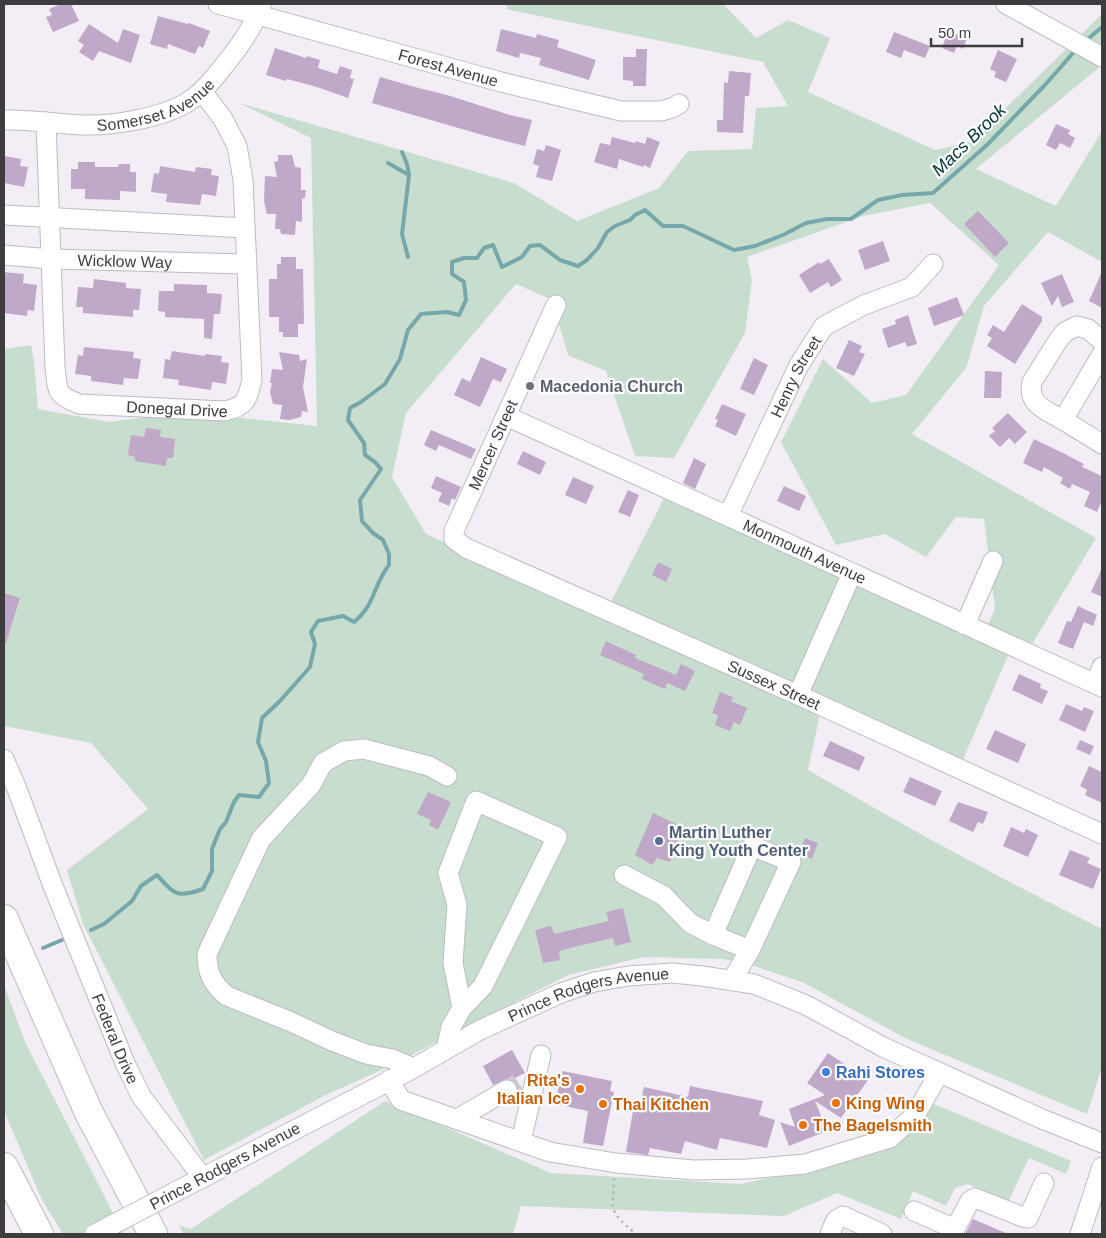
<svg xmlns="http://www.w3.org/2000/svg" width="1106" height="1238" font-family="Helvetica,sans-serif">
  <rect width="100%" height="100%" fill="#f3eef5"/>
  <!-- green -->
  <g fill="#c7dece" fill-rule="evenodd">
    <path d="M 507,4 L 723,4 L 756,38 L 788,20 L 830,38 L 808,92 L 935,150 L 971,142 L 1102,14 L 1102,65 L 976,169 L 1056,206 L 1102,131 L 1102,262 L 1048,232 L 984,306 L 966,368 L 912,434 L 1096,538 L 1025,656 L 1010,651 L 958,771 L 821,709 L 808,770 C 905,826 1002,880 1102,929 L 1102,1067 L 1087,1114 L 907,1039 L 802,982 L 754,966 L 723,959 L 644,957 L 568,975 L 386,1068 L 324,1096 L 204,1160 L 83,924 L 67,870 L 148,809 L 91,743 L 4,726 L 4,349 L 31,345 L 34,360 L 38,409 L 109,422 L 185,412 L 317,426 L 311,138 L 239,103 L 514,183 L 577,221 L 659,188 L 688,151 L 752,149 L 756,108 L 788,106 L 763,62 L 506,9 ZM 930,203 L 999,265 L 906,395 L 872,403 L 823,359 L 781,442 L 836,545 L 885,534 L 926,557 L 956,517 L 984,519 L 995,609 L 982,637 L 667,492 L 605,614 L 426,534 L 392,477 L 406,413 L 516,284 L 552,300 L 568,355 L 606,371 L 635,456 L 674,458 L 745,333 L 752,280 L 747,257 L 863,216 Z"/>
    <path d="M 4,985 L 25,1042 L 124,1234 L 63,1234 L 42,1200 L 4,1111 Z"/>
    <path d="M 385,1101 L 551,1173 L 741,1184 L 882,1152 L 934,1104 L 1071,1161 L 1066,1174 L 1029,1158 L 1008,1202 L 968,1184 L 955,1188 L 946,1206 L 913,1191 L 901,1219 L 837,1193 L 784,1216 L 521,1206 L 513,1234 L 184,1234 L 179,1226 L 191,1229 Z"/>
  </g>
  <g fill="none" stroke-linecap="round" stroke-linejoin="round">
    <!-- stream -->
    <g stroke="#76a8ab" stroke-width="4">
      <path d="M 1088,39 L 1102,27"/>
      <path d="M 402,152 L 407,164 L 409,175 L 402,234 L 408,257"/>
      <path d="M 388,163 L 409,175"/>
      <path d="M 91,930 L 104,924 L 132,901 L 141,886 L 157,875 C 175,895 177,898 203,889 L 212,871 L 212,849 L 220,829 L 226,822 L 234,802 L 239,795 L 259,797 L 269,783 L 266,761 L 258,742 L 262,718 L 280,701 L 310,667 L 315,644 L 311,632 L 318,621 L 343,616 L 354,622 C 376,604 373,585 389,565 L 389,554 L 383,540 L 373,533 L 362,521 L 360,500 L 381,469 L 375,462 L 365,455 L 364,443 L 348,420 L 350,408 L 361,402 L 385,384 L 400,359 L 408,330 L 421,314 L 447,312 L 459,315 L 466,300 L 464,282 L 452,274 L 452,262 L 464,258 L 477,258 L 484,248 L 493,245 L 502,267 L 522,257 L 530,246 L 540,245 L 560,260 L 578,266 L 587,260 L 598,248 L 607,232 L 615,226 L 630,220 L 635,215 L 645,210 L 663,226 L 683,226 L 734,250 L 755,246 L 783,235 L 806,223 L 827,219 L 851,219 L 878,200 L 902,195 L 933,193 L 988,144 L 1044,86 L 1074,52"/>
      <path d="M 43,948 L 62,940"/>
    </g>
  </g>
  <!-- building -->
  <g fill="#c0a8c8">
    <path d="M 61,4 L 71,4 L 79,21 L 53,32 L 46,17 L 52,15 L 49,9 Z"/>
    <path d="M 158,16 L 188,24 L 189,23 L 210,31 L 203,48 L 199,46 L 195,54 L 168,44 L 167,49 L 150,44 Z"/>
    <path d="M 89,24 L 118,43 L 123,29 L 140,35 L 131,63 L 99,51 L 93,61 L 79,52 L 84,45 L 78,41 Z"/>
    <path d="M 501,29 L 536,38 L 537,34 L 559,40 L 557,47 L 596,60 L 589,80 L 539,65 L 541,58 L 520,53 L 519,58 L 496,51 Z"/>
    <path d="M 948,31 L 967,38 L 963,49 L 957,46 L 954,53 L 942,48 Z"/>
    <path d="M 894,32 L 930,46 L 925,58 L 904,50 L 901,58 L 886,52 Z"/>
    <path d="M 275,48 L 306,58 L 307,56 L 320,60 L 318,68 L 337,74 L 340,66 L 352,70 L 350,78 L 354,79 L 348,98 L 317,87 L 287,79 L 286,81 L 266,75 Z"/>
    <path d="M 636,49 L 647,49 L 646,86 L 633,86 L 633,81 L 623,80 L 623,57 L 636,57 Z"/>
    <path d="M 998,50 L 1017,59 L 1006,82 L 994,77 L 996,72 L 990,69 Z"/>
    <path d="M 729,71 L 751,73 L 749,96 L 745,96 L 743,133 L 717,132 L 717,120 L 723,120 L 724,82 L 728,83 Z"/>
    <path d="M 380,77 L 415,87 L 447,95 L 510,115 L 532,120 L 525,146 L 486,136 L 372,103 Z"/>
    <path d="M 1056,124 L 1070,130 L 1068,134 L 1075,138 L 1070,148 L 1060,143 L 1056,150 L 1046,145 Z"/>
    <path d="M 612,137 L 635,143 L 636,141 L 645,144 L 647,137 L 660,142 L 650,168 L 644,165 L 643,167 L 619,159 L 617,169 L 594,162 L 600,143 L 610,145 Z"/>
    <path d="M 546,145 L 561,150 L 552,181 L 536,177 L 539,166 L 533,164 L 537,149 L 544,151 Z"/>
    <path d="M 278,155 L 292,155 L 295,167 L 301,168 L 301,190 L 306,190 L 305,198 L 302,199 L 302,222 L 296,221 L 295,235 L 281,234 L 280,229 L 275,229 L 276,214 L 267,214 L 264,201 L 265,176 L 277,177 L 274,162 L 278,161 Z"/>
    <path d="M 4,156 L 21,159 L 20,166 L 28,167 L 24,187 L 4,183 Z"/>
    <path d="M 78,162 L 95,162 L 95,167 L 118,167 L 119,164 L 130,164 L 130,172 L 136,172 L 136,192 L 120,191 L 120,200 L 85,199 L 85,189 L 71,189 L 71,169 L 78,169 Z"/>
    <path d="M 160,166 L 195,172 L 196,167 L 212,169 L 211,175 L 219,176 L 216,196 L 202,194 L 200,205 L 166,202 L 167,194 L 151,192 L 154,173 L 159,174 Z"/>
    <path d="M 978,211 L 1009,243 L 995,257 L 964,224 Z"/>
    <path d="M 883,241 L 890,261 L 865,270 L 858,250 Z"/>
    <path d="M 281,257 L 296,257 L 296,269 L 303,269 L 304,324 L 298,324 L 298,337 L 283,337 L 283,332 L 279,332 L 279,317 L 269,317 L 269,279 L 277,279 L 277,264 L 281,264 Z"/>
    <path d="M 829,259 L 842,280 L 831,287 L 828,282 L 810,293 L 799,275 L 819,262 L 820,264 Z"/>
    <path d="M 1102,271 L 1102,308 L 1089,301 Z"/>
    <path d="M 4,272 L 24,274 L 23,283 L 37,285 L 34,311 L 28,310 L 27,316 L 4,313 Z"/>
    <path d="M 1062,274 L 1074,302 L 1062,307 L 1058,296 L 1052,306 L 1041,283 Z"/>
    <path d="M 94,279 L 126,283 L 126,288 L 141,289 L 139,310 L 133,310 L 133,317 L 83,313 L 83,307 L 76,307 L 78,287 L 93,288 Z"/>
    <path d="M 174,284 L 207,285 L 207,293 L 222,294 L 220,314 L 214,314 L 212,339 L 204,338 L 204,319 L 165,317 L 165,312 L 158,311 L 159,291 L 174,291 Z"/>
    <path d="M 957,297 L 964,315 L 934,326 L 928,308 Z"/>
    <path d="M 1022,304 L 1042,317 L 1042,321 L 1015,364 L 987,346 L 992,338 L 987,335 L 993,325 L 1004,332 Z"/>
    <path d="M 908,315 L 917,344 L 907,347 L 905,342 L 888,348 L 882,329 L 896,324 L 895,320 Z"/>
    <path d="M 849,340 L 862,346 L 859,352 L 865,354 L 854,376 L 836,368 Z"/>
    <path d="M 84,347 L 134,352 L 133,358 L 141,359 L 138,379 L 124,378 L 123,385 L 91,381 L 91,376 L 75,374 L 78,355 L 83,356 Z"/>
    <path d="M 172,351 L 205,356 L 205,354 L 222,356 L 221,362 L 229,363 L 226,384 L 212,382 L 211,390 L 178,385 L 179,380 L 163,378 L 165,359 L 170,360 Z"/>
    <path d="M 279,352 L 299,355 L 300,361 L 307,359 L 303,387 L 308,412 L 302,411 L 301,417 L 289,420 L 280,419 L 282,405 L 273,404 L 270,392 L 272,383 L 270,383 L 272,369 L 283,370 Z"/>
    <path d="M 481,357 L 507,369 L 501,382 L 493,379 L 480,407 L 454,395 L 462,378 L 470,382 Z"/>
    <path d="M 754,358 L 768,365 L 754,395 L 740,389 Z"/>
    <path d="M 985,371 L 1002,372 L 1001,398 L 984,398 Z"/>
    <path d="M 722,404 L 746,414 L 736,436 L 715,426 L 718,420 L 715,419 Z"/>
    <path d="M 1008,413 L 1027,432 L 1015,444 L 1009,438 L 1000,447 L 989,436 L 995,431 L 992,428 Z"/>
    <path d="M 146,428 L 161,430 L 160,437 L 175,439 L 173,458 L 167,458 L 166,466 L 135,461 L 135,457 L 128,455 L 131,435 L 144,437 Z"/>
    <path d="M 431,430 L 476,449 L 471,459 L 439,445 L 436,451 L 424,445 Z"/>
    <path d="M 1034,439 L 1065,454 L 1084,464 L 1082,467 L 1102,476 L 1102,500 L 1097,512 L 1084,506 L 1090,492 L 1072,484 L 1070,489 L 1060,483 L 1063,478 L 1044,467 L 1042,472 L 1023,463 Z"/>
    <path d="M 523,451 L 546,462 L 540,475 L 517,464 Z"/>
    <path d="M 694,458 L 706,464 L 695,489 L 683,483 Z"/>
    <path d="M 436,476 L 461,487 L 455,500 L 452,498 L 449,506 L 438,501 L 442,493 L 431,488 Z"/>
    <path d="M 573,477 L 594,486 L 586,504 L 565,495 Z"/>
    <path d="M 784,486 L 806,496 L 799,511 L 777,501 Z"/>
    <path d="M 628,490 L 639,495 L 630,517 L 618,512 Z"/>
    <path d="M 658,562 L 672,569 L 666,582 L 652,575 Z"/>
    <path d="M 1102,568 L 1102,597 L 1091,592 Z"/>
    <path d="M 4,593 L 20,598 L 6,643 L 4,643 Z"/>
    <path d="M 1078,606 L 1097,615 L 1093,626 L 1084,622 L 1073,649 L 1058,643 L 1067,621 L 1071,622 Z"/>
    <path d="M 606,641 L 636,655 L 635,658 L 676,675 L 681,664 L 695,671 L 685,691 L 667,683 L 665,689 L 642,679 L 644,674 L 600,655 Z"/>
    <path d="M 1019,674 L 1041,684 L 1040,688 L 1048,691 L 1042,704 L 1012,690 Z"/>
    <path d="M 720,692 L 733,697 L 731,701 L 747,708 L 740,725 L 734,722 L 730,731 L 715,725 L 718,715 L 712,713 Z"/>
    <path d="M 1066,704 L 1082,711 L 1084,707 L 1094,711 L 1085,732 L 1059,720 Z"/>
    <path d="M 995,730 L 1026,744 L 1018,763 L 986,749 Z"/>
    <path d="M 1080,740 L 1094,746 L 1090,755 L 1076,749 Z"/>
    <path d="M 830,741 L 865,757 L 859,771 L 823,756 Z"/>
    <path d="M 1089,766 L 1102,772 L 1102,803 L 1085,795 L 1087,790 L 1080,786 Z"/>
    <path d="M 910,777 L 942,791 L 935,806 L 903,792 Z"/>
    <path d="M 428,792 L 451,802 L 438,830 L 429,825 L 431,820 L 417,814 Z"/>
    <path d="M 958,802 L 988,812 L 983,824 L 978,822 L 973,832 L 949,821 Z"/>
    <path d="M 653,813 L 683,827 L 670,862 L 657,858 L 652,865 L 635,855 Z"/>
    <path d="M 1011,827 L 1024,833 L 1026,829 L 1038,835 L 1028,857 L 1003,846 Z"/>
    <path d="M 805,838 L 818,843 L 812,859 L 799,853 Z"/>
    <path d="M 1070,850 L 1090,858 L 1087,863 L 1101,869 L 1093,889 L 1059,875 Z"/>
    <path d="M 623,908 L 631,942 L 615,946 L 613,938 L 578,946 L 559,951 L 560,960 L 543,963 L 535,930 L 551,926 L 554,934 L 609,921 L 606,912 Z"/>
    <path d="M 512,1050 L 525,1073 L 515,1078 L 522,1089 L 518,1091 L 516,1084 L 513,1081 L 507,1079 L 493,1085 L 483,1066 Z"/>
    <path d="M 828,1053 L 868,1080 L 841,1118 L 815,1101 L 827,1131 L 789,1146 L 780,1122 L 795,1127 L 789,1109 L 825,1095 L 807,1083 Z"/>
    <path d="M 562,1071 L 612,1081 L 610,1091 L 614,1092 L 603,1146 L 583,1143 L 588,1111 L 555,1104 Z"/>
    <path d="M 690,1086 L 763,1101 L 759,1115 L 775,1120 L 767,1148 L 720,1138 L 717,1150 L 685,1141 L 681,1154 L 650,1148 L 648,1155 L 626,1152 L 635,1099 L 641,1100 L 644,1087 L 688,1097 Z"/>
    <path d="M 973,1219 L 1008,1234 L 965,1234 Z"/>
  </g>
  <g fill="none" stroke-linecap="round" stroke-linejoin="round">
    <!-- minor-tunnel -->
    <path stroke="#cfcad1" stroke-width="19" stroke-dasharray="19 9" stroke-linecap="butt" d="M 507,1090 L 518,1083"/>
    <defs>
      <g id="minor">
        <path id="s1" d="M 218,4 L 501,82 L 621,111 L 661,111 L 672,108 L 679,104"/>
        <path d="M 1006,4 L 1102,57"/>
        <path id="s2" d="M 4,120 C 30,119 57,124 83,125 C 112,126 161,118 186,103 C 203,93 214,78 226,63 C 240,46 254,26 261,5"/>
        <path id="s3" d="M 46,122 L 55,367 C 58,392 55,394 79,404 L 224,411 C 246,407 247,400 252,380 L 243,180 L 237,146 L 223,119 L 202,91"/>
        <path d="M 4,215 L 245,228"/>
        <path id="s4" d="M 4,255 L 51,259 L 246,264"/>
        <path id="s5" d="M 556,305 L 454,531 L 454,539 L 466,548 L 798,695 L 1102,834"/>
        <path d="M 1102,341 L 1088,329 L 1077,326 L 1065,332 L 1059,339 L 1032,382 C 1027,405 1046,410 1063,420 L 1102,354"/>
        <path id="s6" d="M 506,416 L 721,513 L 1102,687"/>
        <path d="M 1063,420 L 1102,444"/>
        <path id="s7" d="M 728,516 L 799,365 L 824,326 L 864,305 L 912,287 L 933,264"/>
        <path d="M 965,625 L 993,561"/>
        <path d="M 1095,684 L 1102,667"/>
        <path d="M 798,695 L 852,573"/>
        <path id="s8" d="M 4,759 L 17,789 L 53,886 L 125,1063 L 141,1096 L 203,1178"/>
        <path d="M 624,875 L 664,896 L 690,923 L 713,935"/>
        <path d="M 732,980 L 750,950 L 791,862 L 752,846 L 713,935 L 750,950"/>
        <path d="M 446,1049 L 451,1027 L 462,1008 L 483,986 L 557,837 L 476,801 L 448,873 L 457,905 L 453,963 L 462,1008"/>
        <path d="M 414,1068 L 392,1059 L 366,1054 L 332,1041 L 289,1021 L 227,996 C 212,984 207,972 207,954 L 261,839 L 311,785 L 323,763 L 344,751 L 364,749 L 429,766 L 447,776"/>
        <path d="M 389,1080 L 401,1100 L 550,1152 L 616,1163 L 694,1170 L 747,1169 L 805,1164 L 890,1138 L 916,1114 L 939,1073"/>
        <path d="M 457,1119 L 507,1090"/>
        <path d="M 521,1141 L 541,1055"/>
        <path id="s9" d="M 175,1192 L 414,1068 L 480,1030 L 561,993 L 594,982 L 628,976 L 672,973 L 702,976 L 754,984 L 806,1005 L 883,1047 L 1042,1119 L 1102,1143"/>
        <path d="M 914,1211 L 955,1229"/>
        <path d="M 830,1234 L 836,1220 L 843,1216 L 882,1234"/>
        <path d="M 952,1234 L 970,1201 L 975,1198 L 1023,1217 L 1028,1218 L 1044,1183"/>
        <path d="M 1080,1234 L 1102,1167"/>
      </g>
      <g id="highway">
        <path d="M 4,919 L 89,1113 L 153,1234"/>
        <path d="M 4,1167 L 39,1234"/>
      </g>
    </defs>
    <!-- minor casing -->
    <use href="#minor" stroke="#bebac1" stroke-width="21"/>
    <!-- highway casing -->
    <use href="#highway" stroke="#bebac1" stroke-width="30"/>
    <!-- path -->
    <path stroke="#b9b5bb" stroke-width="2.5" stroke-dasharray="2.5 4" stroke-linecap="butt" d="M 614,1178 C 612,1213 609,1211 636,1234"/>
    <!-- minor -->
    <use href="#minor" stroke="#fff" stroke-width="19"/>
    <!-- highway -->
    <use href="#highway" stroke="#fff" stroke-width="28"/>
    <defs>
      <path id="minor-bridge" d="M 95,1234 L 175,1192"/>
    </defs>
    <!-- minor-bridge casing -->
    <use href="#minor-bridge" stroke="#bebac1" stroke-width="21" stroke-linecap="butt"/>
    <!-- minor-bridge -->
    <use href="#minor-bridge" stroke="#fff" stroke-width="19"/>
  </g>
  <!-- markers -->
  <circle fill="#6b7280" stroke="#fefdff" stroke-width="2" cx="530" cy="386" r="5"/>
  <circle fill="#5c6f8a" stroke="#fefdff" stroke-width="2" cx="659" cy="841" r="5"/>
  <circle fill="#3f7fe0" stroke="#fefdff" stroke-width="2" cx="826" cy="1072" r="5"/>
  <g fill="#e8710a" stroke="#fefdff" stroke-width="2">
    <circle cx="580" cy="1089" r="5"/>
    <circle cx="836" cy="1103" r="5"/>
    <circle cx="603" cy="1104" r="5"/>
    <circle cx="803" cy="1125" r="5"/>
  </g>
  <g text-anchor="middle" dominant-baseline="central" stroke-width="4.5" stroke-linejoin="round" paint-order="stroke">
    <!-- street labels -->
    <g font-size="16" fill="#3d3c3f" stroke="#fefdff">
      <text stroke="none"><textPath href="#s1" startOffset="239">Forest Avenue</textPath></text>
      <text stroke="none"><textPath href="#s2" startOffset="156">Somerset Avenue</textPath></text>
      <text stroke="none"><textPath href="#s4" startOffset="121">Wicklow Way</textPath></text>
      <text stroke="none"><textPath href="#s7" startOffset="155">Henry Street</textPath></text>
      <text stroke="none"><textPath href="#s3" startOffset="392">Donegal Drive</textPath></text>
      <text transform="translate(493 445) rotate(-66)">Mercer Street</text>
      <text stroke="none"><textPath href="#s6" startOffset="328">Monmouth Avenue</textPath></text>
      <text stroke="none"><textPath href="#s5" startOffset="608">Sussex Street</textPath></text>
      <text stroke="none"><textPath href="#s9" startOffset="461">Prince Rodgers Avenue</textPath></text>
      <text stroke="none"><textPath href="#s8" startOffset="301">Federal Drive</textPath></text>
      <text transform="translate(225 1166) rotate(-28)">Prince Rodgers Avenue</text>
    </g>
    <!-- worship labels -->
    <g font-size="16" font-weight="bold" fill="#5b616d" stroke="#fefdff" text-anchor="start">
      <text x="540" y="386">Macedonia Church</text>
    </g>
    <!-- service labels -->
    <g font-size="16" font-weight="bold" fill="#4e5e75" stroke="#fefdff" text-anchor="start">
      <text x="669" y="832">Martin Luther<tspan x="669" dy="18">King Youth Center</tspan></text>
    </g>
    <!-- shop labels -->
    <g font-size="16" font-weight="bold" fill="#366cbe" stroke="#fefdff" text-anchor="start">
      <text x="836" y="1072">Rahi Stores</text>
    </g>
    <!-- food labels -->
    <g font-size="16" font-weight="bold" fill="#c56008" stroke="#fefdff" text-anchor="start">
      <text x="570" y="1080" text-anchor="end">Rita's<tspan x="570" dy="18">Italian Ice</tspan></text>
      <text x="846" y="1103">King Wing</text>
      <text x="613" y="1104">Thai Kitchen</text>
      <text x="813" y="1125">The Bagelsmith</text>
    </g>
    <!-- water labels -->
    <g font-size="18" font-style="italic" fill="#023638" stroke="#fefdff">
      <text transform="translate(969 140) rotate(-44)">Macs Brook</text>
    </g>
  </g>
  <!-- border -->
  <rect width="1106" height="1238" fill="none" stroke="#3d3c3f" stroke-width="10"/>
  <!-- scale -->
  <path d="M931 38v8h91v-8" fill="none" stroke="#3d3c3f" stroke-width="2.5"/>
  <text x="938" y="38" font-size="15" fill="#3d3c3f" stroke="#fefdff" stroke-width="4" paint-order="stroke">50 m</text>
</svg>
